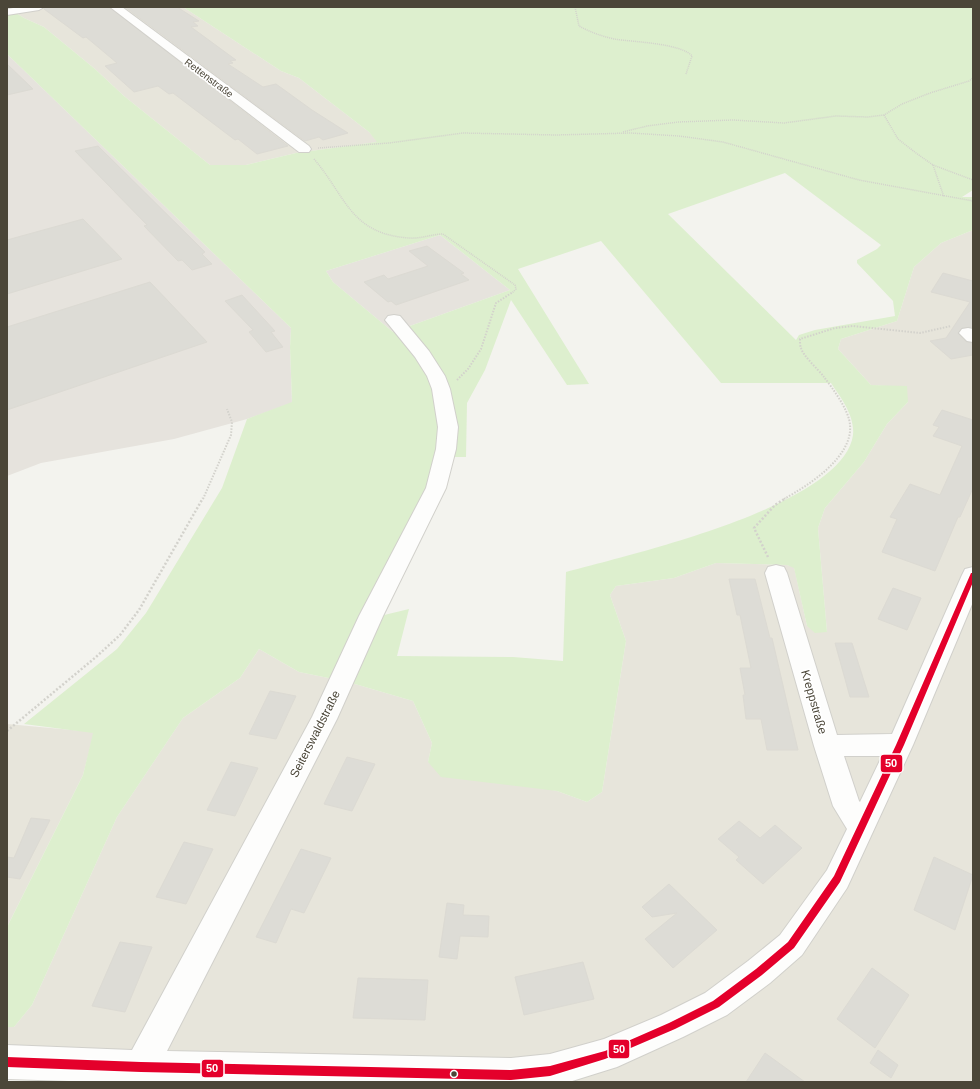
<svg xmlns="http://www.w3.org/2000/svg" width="980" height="1089" font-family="Helvetica,sans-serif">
  <rect width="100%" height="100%" fill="#f3f3ee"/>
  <!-- residential -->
  <g fill="#e7e5db">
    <path d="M 7,7 L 183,7 L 281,71 L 299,78 L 369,132 L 378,142 L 296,153 L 246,165 L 210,165 L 124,96 L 95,69 L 44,27 L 24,18 L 16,13 L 7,13 Z"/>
    <path d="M 973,230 L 973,1082 L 106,1082 L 7,1079 L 7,1027 L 14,1027 L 32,1005 L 117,817 L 183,718 L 240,678 L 259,649 L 299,672 L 348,682 L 413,701 L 432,743 L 428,762 L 557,791 L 587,802 L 602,792 L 626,641 L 610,595 L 616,586 L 674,578 L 716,563 L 787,565 L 794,567 L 807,626 L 827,632 L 818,528 L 825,508 L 864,462 L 887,424 L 908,402 L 887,386 L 871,385 L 838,349 L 841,339 L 897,321 L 914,267 L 941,243 Z"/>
    <path d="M 7,724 L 94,732 L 83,775 L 7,927 Z"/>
  </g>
  <!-- industrial -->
  <g fill="#e6e3dd">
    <path d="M 7,54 L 291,328 L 290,347 L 292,403 L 247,419 L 174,439 L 41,463 L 7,476 Z"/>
    <path d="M 440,235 L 510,290 L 393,332 L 333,282 L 326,271 Z"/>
  </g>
  <!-- green -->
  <path fill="#ddefce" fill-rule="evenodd" d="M 183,7 L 973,7 L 973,190 L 962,197 L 973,197 L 973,230 L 941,243 L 914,267 L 897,321 L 841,339 L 838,349 L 871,385 L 907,386 L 908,402 L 887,424 L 864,462 L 825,508 L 818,528 L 827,632 L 815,633 L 807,626 L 794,568 L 787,565 L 716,563 L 674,578 L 616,586 L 610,595 L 626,641 L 602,792 L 587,802 L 557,791 L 441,777 L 428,762 L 432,743 L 413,701 L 348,682 L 299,672 L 259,649 L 240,678 L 183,718 L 117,817 L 32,1005 L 14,1027 L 7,1027 L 7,927 L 83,775 L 93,733 L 24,724 L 117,649 L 146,613 L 222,488 L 247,419 L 292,402 L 290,347 L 291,328 L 7,54 L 7,13 L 16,13 L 24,18 L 44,27 L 95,69 L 124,96 L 210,165 L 246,165 L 296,153 L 377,142 L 369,132 L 299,78 L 281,71 ZM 785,173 L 881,245 L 877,249 L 857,260 L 857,263 L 893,301 L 895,316 L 815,330 L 799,335 L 796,340 L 668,214 ZM 440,235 L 510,290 L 393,332 L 333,282 L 326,271 ZM 601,241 L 721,383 L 831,383 C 841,398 855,416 853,435 C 843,507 627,555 566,572 L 563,661 L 513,657 L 397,656 L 409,609 L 380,616 L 438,457 L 466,457 L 467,403 L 485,370 L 511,300 L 567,385 L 589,384 L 518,269 Z"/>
  <!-- building -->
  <g fill="#dddcd6" stroke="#dcdad3">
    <path d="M 45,7 L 109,7 L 288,146 L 257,154 L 238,139 L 235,140 L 173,93 L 169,94 L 158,86 L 134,92 L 105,66 L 117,63 L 86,37 L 83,38 L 44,9 Z"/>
    <path d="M 125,7 L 177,7 L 199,21 L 193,22 L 198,26 L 191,27 L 236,60 L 230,61 L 233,63 L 228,64 L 263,87 L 276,84 L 312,110 L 348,133 L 323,140 L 319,137 L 305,141 Z"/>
    <path d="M 7,64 L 33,89 L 7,95 Z"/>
    <path d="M 98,146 L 205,252 L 202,254 L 212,264 L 192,270 L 182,260 L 178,261 L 144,226 L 147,225 L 75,151 Z"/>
    <path d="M 83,219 L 122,259 L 7,294 L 7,240 Z"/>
    <path d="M 427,246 L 464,273 L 461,274 L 469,280 L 396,305 L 391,301 L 388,302 L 364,282 L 384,275 L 388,279 L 428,266 L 409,251 Z"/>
    <path d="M 943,273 L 973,281 L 973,327 L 962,328 L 958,333 L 966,342 L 973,343 L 973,355 L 951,359 L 930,341 L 946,338 L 970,302 L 931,292 Z"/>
    <path d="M 150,282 L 207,342 L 7,410 L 7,327 Z"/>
    <path d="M 242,295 L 275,331 L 271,332 L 283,347 L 266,352 L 249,332 L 253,330 L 225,301 Z"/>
    <path d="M 942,410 L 973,420 L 973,488 L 960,517 L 958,517 L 935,571 L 882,552 L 897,519 L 890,517 L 910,484 L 940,495 L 962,446 L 933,436 L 939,427 L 933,425 Z"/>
    <path d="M 729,579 L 755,579 L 770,638 L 772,638 L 798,750 L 767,750 L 761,719 L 746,719 L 743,695 L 745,695 L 740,668 L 751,668 L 740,615 L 737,615 Z"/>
    <path d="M 893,588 L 921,598 L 907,630 L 878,619 Z"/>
    <path d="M 835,643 L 852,643 L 869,697 L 850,697 Z"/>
    <path d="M 270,691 L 296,696 L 276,739 L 249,734 Z"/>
    <path d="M 347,757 L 375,764 L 352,811 L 324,804 Z"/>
    <path d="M 231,762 L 258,768 L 235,816 L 207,810 Z"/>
    <path d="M 31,818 L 50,820 L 20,879 L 7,877 L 7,857 L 14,858 Z"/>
    <path d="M 739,821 L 760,838 L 775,825 L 802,848 L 763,884 L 736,860 L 739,857 L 718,839 Z"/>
    <path d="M 184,842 L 213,849 L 186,904 L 156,897 Z"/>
    <path d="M 301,849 L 331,858 L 304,913 L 291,909 L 276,943 L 256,937 Z"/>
    <path d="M 934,857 L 973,875 L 955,930 L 914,910 Z"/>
    <path d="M 669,884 L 717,930 L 673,968 L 645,939 L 677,913 L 652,917 L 642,907 Z"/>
    <path d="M 447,903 L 464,905 L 463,915 L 489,916 L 488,937 L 460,936 L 457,959 L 439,957 Z"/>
    <path d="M 120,942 L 152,947 L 125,1012 L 92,1006 Z"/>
    <path d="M 583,962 L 594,999 L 524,1015 L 515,977 Z"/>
    <path d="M 872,968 L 909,995 L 875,1048 L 837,1019 Z"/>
    <path d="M 358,978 L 428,980 L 425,1020 L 353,1018 Z"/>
    <path d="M 878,1050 L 898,1065 L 891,1078 L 870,1063 Z"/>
    <path d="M 765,1053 L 805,1082 L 746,1082 Z"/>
  </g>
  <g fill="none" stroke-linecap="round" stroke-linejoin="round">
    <defs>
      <g id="minor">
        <path d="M 19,7 L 44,7 L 39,10 L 7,15 L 7,9 Z"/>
        <path d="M 110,7 L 122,7 L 309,146 L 311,149 L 309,152 L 299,152 Z"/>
        <path d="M 394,315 L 400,316 L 429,351 L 445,376 L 450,389 L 458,427 L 456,449 L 446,488 L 383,616 L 337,719 L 167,1051 L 511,1058 L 550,1054 L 604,1039 L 661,1015 L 705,993 L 748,961 L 780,935 L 827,870 L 847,829 L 833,806 L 814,746 L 765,573 L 768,567 L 776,565 L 784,567 L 787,573 L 837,735 L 892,734 L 962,575 L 965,569 L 973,567 L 973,602 L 913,745 L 847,888 L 802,955 L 770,983 L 727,1015 L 683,1037 L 617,1067 L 569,1082 L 100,1082 L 7,1079 L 7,1045 L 132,1050 L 312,717 L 359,616 L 426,488 L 436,449 L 438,427 L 432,389 L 427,376 L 415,357 L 385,320 L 388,316 ZM 844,756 L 882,756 L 860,802 L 859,801 Z"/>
        <path d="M 968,328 L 973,329 L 973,342 L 967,341 L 959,333 L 962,329 Z"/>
      </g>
    </defs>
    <!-- minor casing -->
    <use href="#minor" stroke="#d1d0cb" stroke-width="2"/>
    <!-- path-far2 -->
    <g stroke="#d3d2cc" stroke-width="1.5" stroke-dasharray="1 1" stroke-linecap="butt">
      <path d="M 575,7 L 579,26 C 590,32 601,36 614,39 C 632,42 681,43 692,56 L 686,74"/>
      <path d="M 884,115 L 898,139 L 916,153 L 933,165 L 973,180"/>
      <path d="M 623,132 L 647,126 L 678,122 L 733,120 L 784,123 L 836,116 L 868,117 L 884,115 L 902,104 L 930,93 L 969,81 L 973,78"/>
      <path d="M 318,148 L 389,143 L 463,133 L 556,135 L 631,133 L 679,136 L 723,142 L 859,180 L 973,201"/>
      <path d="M 314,159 C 346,196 350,234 409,238 C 421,239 432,234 443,234 L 515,285 L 516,289 L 512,293"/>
      <path d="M 933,165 L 944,197"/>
    </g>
    <!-- path-far1 -->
    <g stroke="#d3d2cc" stroke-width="2" stroke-dasharray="1.5 1.5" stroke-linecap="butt">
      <path d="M 457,380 L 468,369 L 481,349 L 496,303 L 513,292"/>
      <path d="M 203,499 L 231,435 L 232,422 L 227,409"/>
      <path d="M 784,499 C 809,485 853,457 850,425 C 849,410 833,389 824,377 C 818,369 803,356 801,348 C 800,346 800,342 800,339 L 835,328 L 853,326 L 920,333 L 951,326"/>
    </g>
    <!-- path -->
    <g stroke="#d3d2cc" stroke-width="2.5" stroke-dasharray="2 2" stroke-linecap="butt">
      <path d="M 768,557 L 754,528 L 775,505 L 786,498"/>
      <path d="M 7,731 L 96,657 L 120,635 L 139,610 L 203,498"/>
    </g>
    <!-- minor -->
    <use href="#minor" fill="#fdfdfc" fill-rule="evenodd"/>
    <defs>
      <path id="bus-1" d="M 971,573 L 973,573 L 973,582 L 904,745 L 840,882 L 794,948 L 762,975 L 719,1007 L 675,1029 L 605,1059 L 550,1076 L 511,1080 L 141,1072 L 7,1067 L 7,1057 L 141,1062 L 511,1070 L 550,1066 L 605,1051 L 669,1023 L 713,1001 L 756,969 L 788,942 L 834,876 L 896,745 Z"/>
    </defs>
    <!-- bus-1 casing -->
    <use href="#bus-1" stroke="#fff" stroke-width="3"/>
    <!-- bus-1 -->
    <use href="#bus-1" fill="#e4002b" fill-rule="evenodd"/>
  </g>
  <!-- markers -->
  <circle fill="#4b4638" stroke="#fff" stroke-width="1.5" cx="454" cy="1074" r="3.5"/>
  <g text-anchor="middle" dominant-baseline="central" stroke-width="3.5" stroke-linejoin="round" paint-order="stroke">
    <!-- far-street labels -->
    <g font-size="10" fill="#4b4638" stroke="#fff">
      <text transform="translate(209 78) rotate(37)">Rettenstraße</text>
    </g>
    <!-- street labels -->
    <g font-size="12" fill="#4b4638" stroke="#fff">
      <text transform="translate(814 702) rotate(74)">Kreppstraße</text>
      <text transform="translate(315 734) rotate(-63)">Seiterswaldstraße</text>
    </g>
  </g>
  <g stroke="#fff" stroke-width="1.5">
    <rect x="880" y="754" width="23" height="19" rx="4" fill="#e4002b"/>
    <rect x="608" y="1039" width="22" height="20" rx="4" fill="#e4002b"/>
    <rect x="201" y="1059" width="23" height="19" rx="4" fill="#e4002b"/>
  </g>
  <g font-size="11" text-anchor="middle" font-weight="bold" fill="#fff">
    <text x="891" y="767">50</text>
    <text x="619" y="1053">50</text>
    <text x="212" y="1072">50</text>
  </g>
  <!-- border -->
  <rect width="980" height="1089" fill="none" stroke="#4b4638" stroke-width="16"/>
</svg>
